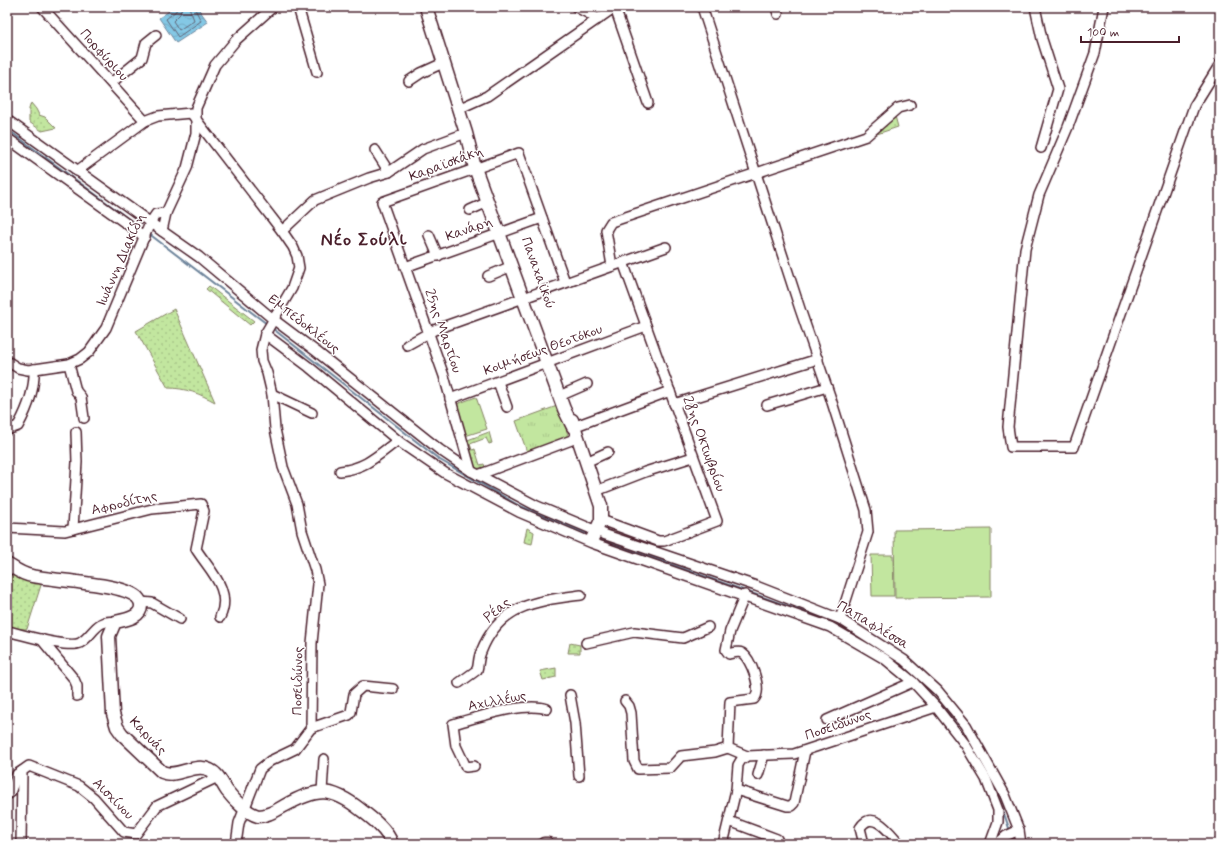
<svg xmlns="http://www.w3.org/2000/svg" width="1227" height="851" font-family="Mynerve,sans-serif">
  <defs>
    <pattern id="grass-dots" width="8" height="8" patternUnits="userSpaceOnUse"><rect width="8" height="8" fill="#c2e69f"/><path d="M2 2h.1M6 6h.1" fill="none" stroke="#a8c589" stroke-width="1.8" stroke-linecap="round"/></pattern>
    <pattern id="park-tufts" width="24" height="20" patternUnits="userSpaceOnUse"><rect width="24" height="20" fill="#c2e69f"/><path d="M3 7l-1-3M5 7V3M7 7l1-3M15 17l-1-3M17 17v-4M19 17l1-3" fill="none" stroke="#a8c589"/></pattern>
    <pattern id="water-waves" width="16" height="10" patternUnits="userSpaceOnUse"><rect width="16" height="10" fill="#84c8e5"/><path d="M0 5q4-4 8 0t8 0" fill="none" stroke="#74abc5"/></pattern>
  </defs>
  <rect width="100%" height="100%" fill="#fff"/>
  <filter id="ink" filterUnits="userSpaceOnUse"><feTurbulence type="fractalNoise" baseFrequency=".025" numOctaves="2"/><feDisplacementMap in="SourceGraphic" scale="8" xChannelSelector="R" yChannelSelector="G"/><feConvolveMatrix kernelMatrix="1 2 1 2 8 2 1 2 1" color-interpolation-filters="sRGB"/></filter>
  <g filter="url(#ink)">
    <!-- grass -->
    <g fill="url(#grass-dots)" stroke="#868265">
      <path d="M 31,103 L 36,109 L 39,115 L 45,117 L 56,128 L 42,131 L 29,122 L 29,109 Z"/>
      <path d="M 895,116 L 898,127 L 871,136 Z"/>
      <path d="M 209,286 L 254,321 L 250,325 L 206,289 Z"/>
      <path d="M 174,309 L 215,402 C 200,394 186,388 168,388 L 136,331 Z"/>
      <path d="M 489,432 L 492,443 L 489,444 L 486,438 L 470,444 L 472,450 L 475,449 L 480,465 L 484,464 L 485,467 L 475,469 L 465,441 Z"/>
      <path d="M 527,528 L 534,532 L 532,544 L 524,542 Z"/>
      <path d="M 7,568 L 42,582 L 27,629 L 7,628 Z"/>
      <path d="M 570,643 L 580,645 L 580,653 L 568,653 Z"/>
      <path d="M 556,668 L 556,677 L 543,680 L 540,671 Z"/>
    </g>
    <!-- park -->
    <path fill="url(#park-tufts)" stroke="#868265" d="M 557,406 L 569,437 L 527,452 L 516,421 Z"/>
    <!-- pitch -->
    <g fill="#c2e69f" stroke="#868265">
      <path d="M 476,397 L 487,429 L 465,436 L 454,405 Z"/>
      <path d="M 991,529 L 991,597 L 895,598 L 894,530 Z"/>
      <path d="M 871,555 L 893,555 L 894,596 L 872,596 Z"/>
    </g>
    <!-- water -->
    <path fill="url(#water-waves)" stroke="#6d849b" d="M 175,7 L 197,7 L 208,22 L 176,43 L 159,18 Z"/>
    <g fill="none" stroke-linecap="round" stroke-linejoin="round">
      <!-- shore -->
      <g stroke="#616375" stroke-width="1">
        <path d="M 177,7 L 176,11 L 166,19 L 178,37 L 201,21 L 194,7"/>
        <path d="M 182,7 L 180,14 L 173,21 L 179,30 L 194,20 L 189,7"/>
      </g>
      <!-- stream -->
      <g stroke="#6d849b" stroke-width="2">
        <path d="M 7,129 L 145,231"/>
        <path d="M 148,233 L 267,324"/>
        <path d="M 272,328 L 440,460 L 518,505 L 590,535"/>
        <path d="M 597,538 L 816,616 L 848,632"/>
        <path d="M 903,668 L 915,678"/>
        <path d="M 918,681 L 950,716 L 968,741"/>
        <path d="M 1001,805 L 1010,831"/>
        <path d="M 1012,837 L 1013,844"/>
      </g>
      <defs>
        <g id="minor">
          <path d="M 42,7 L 145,121"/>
          <path d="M 298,7 L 317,72"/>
          <path d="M 576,7 L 599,19"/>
          <path d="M 702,7 L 800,309 L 830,396 L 866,510 L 868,532 L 840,619"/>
          <path d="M 776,7 L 778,14"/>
          <path d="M 1035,7 L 1042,39 L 1058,89 L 1041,148"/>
          <path d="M 1104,7 L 1095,53 L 1068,127 L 1039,195 L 1025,249 L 1008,427 L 1011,447 L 1074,447 L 1194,106 L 1220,64"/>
          <path d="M 615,8 L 648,103"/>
          <path d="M 409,81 L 421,73 L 443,63"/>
          <path d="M 111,83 L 142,58 L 146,43 L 156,35"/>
          <path d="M 458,109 L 487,96 L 615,7"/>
          <path d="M 7,120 L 162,231 L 199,257 L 273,319 L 317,352 L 440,450 L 471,471 L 537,506 L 606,535 L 756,586 L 840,619 L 904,660 L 938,691 L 966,725 L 1005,795 L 1019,830 L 1021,844"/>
          <path d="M 7,138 L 145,237"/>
          <path d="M 375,150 L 389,172"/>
          <path d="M 77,171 L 145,121 L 158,116 L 191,113 L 282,231 L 293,247 L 297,256 L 299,268 L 292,288 L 265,334 L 261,350 L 262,361 L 267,373 L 272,394 L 275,429 L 283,467 L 297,504 L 302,531 L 315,570 L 318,584 L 312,643 L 311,728 L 295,749 L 270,761 L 260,769 L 239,823 L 236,844"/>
          <path d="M 470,210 L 488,202"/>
          <path d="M 162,231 L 166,213"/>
          <path d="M 282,231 L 315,200 L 369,178 L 389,172 L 423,149 L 466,133"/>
          <path d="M 429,235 L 438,256"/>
          <path d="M 612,266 L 606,230 L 611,222 L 866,136 L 898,108 L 910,105"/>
          <path d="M 405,267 L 542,218"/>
          <path d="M 488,276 L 512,266"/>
          <path d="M 265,334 L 309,367 L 401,443 L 445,473 L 519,512 L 592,543 L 830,627 L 885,659 L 913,682 L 936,707 L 965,744 L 986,779 L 998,810 L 998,822 L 990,844"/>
          <path d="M 407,345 L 434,330 L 666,247"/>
          <path d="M 7,361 L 18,368 L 28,370 L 69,364 L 80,359 L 89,352 L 106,328 L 150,223 L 156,214 L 166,213 L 187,168 L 196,133 L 196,108 L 215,65 L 236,40 L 273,7"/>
          <path d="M 69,364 L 76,391 L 81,397 L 84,418"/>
          <path d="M 498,382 L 507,407"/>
          <path d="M 272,394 L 312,413"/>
          <path d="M 564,394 L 587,384"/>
          <path d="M 450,399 L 646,326"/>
          <path d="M 674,404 L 818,359"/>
          <path d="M 767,405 L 827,387"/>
          <path d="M 573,427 L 670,391"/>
          <path d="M 7,430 L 18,426 C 28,408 35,390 34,369"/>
          <path d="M 586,462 L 608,452"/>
          <path d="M 340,471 C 366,468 377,456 397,441"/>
          <path d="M 471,471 L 444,376 L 382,202 L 519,153 L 565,282"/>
          <path d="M 478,475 L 577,438"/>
          <path d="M 596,491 L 645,472 L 693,457"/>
          <path d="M 601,520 L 658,541 L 664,541 L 717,521 L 623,262"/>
          <path d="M 7,528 L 65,531 L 152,509 L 201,504 L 204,511 L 196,549 C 209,570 233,590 220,617"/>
          <path d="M 73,529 L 77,462 L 76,432"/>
          <path d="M 745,595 L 730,631 L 726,650 L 729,654 C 733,653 738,651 742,653 C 751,659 763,690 754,699 L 730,702 L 728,748 L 747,756 L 794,754 L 936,707"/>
          <path d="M 141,602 L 152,603 L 180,619"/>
          <path d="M 7,631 C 22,634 67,649 80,643 C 93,636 96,618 115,622"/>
          <path d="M 41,639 L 74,679 L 77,686 L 77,696"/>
          <path d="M 586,643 L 634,632 L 683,638 L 708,627"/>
          <path d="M 459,683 L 477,670 C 479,664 478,658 481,652 C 500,604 536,601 581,595"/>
          <path d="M 570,695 L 575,723 L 579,776"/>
          <path d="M 625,701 L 629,706 L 631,713 L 634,761 L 638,769 L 670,768 L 681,756 L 715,752 L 728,748"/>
          <path d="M 827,720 L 913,682"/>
          <path d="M 311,728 L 349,715 L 351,712 L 354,694 L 363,686 L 393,689"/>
          <path d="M 474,766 L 466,767 L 456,746 L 453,724 C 476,718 525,701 547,709"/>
          <path d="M 758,775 L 764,755"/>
          <path d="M 736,790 L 787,806 L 791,806 L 794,803 L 805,751"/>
          <path d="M 322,792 L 324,759"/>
          <path d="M 7,795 L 10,793 L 17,774 L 22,771"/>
          <path d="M 729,821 L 777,839"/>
          <path d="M 21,844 L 22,771 L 29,766 L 79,786 L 94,798 L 124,832 L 136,834 L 157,806 L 218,777"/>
          <path d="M 723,844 L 736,790 L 738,765 L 741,760 L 747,756"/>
          <path d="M 864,844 L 860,828 C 873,808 890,833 900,844"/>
          <path d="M 997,844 L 1006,836 L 1019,830"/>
        </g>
        <g id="major">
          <path d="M 426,7 L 466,133 L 475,168 L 564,409 L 573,427"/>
          <path d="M 572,420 L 601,506 L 601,520 L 592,539"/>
          <path d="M 7,564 C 15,569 23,575 32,576 C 55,581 121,583 137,597 C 140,600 141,602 141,606 C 141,618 124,620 115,622 L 109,636 L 113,714 L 117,727 L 122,734 L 162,772 C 177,779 194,762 210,770 C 219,774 222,784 227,791 C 234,800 247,813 258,816 C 267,816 276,811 284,806 C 317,788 331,786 361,810 C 373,819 387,830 392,844"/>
          <path d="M 544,844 L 548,844"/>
        </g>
      </defs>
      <!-- minor casing -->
      <use href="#minor" stroke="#4a1f2b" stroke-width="12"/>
      <!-- major casing -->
      <use href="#major" stroke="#4a1f2b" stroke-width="15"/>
      <!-- minor -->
      <use href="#minor" stroke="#fff" stroke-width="9"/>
      <!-- major -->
      <use href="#major" stroke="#fff" stroke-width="12"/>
    </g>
  </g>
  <g text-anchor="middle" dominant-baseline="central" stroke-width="3" stroke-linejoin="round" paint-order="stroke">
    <!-- street labels -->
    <g font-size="14" fill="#4a1f2b" stroke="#fff">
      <text transform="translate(104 55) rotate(48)">Πορφύριου</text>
      <text transform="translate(446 164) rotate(-20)">Καραϊσκάκη</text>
      <text transform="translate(469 229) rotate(-20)">Κανάρη</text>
      <text transform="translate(121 260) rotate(-66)">Ιωάννη Διακίδη</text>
      <text transform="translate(538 273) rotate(70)">Παναχαϊκού</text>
      <text transform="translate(304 324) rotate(38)">Εμπεδοκλέους</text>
      <text transform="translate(443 331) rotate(71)">25ης Μαρτίου</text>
      <text transform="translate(543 350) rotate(-20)">Κοιμήσεως Θεοτόκου</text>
      <text transform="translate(704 444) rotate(70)">28ης Οκτωβρίου</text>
      <text transform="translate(124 503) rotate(-13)">Αφροδίτης</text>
      <text transform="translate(497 610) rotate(-40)">Ρέας</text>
      <text transform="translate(873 625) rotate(31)">Παπαφλέσσα</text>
      <text transform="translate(298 681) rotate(-89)">Ποσειδώνος</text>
      <text transform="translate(497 701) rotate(-11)">Αχιλλέως</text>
      <text transform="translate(838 725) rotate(-19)">Ποσειδώνος</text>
      <text transform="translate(148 736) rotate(46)">Καρυάς</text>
      <text transform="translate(113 799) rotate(45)">Αισχίνου</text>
    </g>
    <!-- district labels -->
    <g font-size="18" font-weight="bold" letter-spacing="1" fill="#4a1f2b" stroke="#fff">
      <text x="364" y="240">Νέο Σούλι</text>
    </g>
  </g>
  <!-- margin -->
  <rect width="1227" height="851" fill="none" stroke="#fff" stroke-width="24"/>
  <rect x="12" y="12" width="1203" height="827" fill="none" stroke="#4a1f2b" stroke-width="1.5" filter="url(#ink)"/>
  <!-- scale -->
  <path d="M1081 36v6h98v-6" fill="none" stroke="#4a1f2b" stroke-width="2"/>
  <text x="1087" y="36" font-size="12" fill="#4a1f2b" stroke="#ffffff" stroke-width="3" paint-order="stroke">100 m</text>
</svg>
